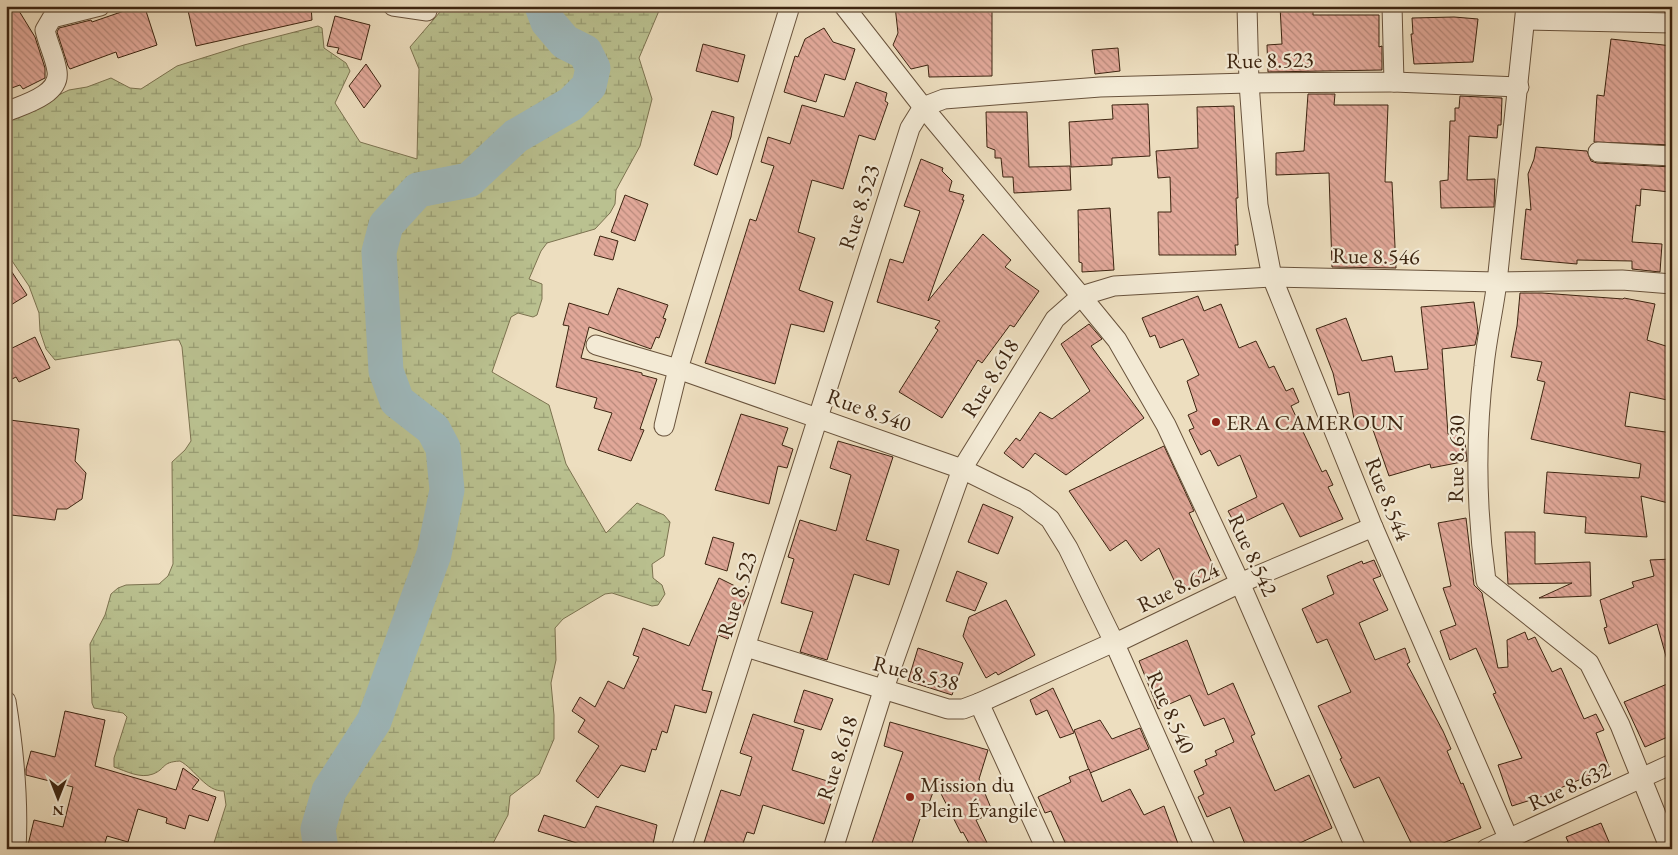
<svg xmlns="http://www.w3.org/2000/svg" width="1678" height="855" font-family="'EB Garamond',serif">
  <defs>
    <pattern id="wetland-marsh" width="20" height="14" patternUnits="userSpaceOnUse" patternTransform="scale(1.25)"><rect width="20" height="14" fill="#bac190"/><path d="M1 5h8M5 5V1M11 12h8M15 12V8" fill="none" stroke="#989d74"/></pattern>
    <pattern id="building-back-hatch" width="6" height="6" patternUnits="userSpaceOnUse" patternTransform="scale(1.25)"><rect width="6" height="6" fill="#e1a899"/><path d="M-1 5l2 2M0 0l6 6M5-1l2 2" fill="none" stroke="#b8897b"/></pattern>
  </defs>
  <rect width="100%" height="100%" fill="#eddebf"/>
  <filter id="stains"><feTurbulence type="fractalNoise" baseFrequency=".004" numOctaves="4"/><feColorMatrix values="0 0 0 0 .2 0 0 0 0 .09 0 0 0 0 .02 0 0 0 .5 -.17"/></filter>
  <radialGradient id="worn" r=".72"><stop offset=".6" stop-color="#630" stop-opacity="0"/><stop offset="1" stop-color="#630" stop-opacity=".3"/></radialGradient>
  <!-- wetland -->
  <path fill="url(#wetland-marsh)" stroke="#7c7350" d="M 440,6 L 661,6 L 639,58 L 652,99 L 640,146 L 616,190 L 615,204 L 610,213 L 595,229 L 547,243 L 541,251 L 529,279 L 542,284 L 542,299 L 537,315 L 533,317 L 518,313 L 511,317 L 492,372 L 549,405 L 566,464 L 606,533 L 637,503 L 664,515 L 670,522 L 664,556 L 652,564 L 653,578 L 662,585 L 665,594 L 658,605 L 652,606 L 612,593 L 605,594 L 563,619 L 555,628 L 556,660 L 551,683 L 554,715 L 554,739 L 539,774 L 510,796 L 508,815 L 490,849 L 221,849 L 213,846 L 226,805 L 224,791 C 206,792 195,769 180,761 C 161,762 166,769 153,774 C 140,779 126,771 114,767 L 114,758 L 127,717 L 123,713 L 94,708 L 92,703 L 90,644 L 105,615 L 111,594 L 118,588 L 126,585 L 159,584 L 168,576 L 173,564 L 172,462 L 185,450 L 191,441 L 182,347 L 179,340 L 172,340 L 55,360 L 46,349 L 40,331 L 39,313 L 29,286 L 6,252 L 6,120 L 69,90 L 87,87 L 111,78 L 130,88 L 141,89 L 177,66 L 244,45 L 318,26 L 322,28 L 324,48 L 346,63 L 350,71 L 335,103 L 360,142 L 417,159 L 419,69 L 410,47 L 440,12 Z"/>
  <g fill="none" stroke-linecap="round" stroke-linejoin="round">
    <!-- river -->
    <path stroke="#9eb9bd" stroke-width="35" d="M 321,849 L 318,829 L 329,791 L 374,721 L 434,554 L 447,490 L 443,448 L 433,429 L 397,401 L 386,371 L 379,252 L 386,225 L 418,190 L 469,180 L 516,136 L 571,104 L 589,86 L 593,68 L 585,52 L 565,42 L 548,22 L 542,6"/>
  </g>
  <!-- building -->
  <g fill="url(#building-back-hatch)" stroke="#3d2511">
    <path d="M 6,6 L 16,6 L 35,37 L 45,68 L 45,78 L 23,89 L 20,85 L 6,90 Z"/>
    <path d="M 187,6 L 311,6 L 312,20 L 196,46 Z"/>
    <path d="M 895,6 L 992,6 L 992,76 L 929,77 L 928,65 L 911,69 L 893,45 L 898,33 Z"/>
    <path d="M 1280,6 L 1313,6 L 1313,15 L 1379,15 L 1379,47 L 1382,46 L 1382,70 L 1268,72 L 1267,45 L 1282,44 Z"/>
    <path d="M 145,8 L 157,45 L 118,58 L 116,52 L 70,69 L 68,66 L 57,32 L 59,28 L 91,20 L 92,22 L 124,11 Z"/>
    <path d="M 335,16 L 370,25 L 361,60 L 337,53 L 339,48 L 327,46 Z"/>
    <path d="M 1454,17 L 1478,19 L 1473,62 L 1414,64 L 1411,34 L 1413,34 L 1412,18 Z"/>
    <path d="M 824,28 L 833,42 L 855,49 L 845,80 L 825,74 L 816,102 L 784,92 L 795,56 L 798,57 L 805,39 Z"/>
    <path d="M 1611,39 L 1672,46 L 1672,145 L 1594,142 L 1597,95 L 1604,96 Z"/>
    <path d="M 703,44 L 745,55 L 738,82 L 696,71 Z"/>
    <path d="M 1118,48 L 1120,71 L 1095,74 L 1092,50 Z"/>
    <path d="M 366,64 L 381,86 L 364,108 L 349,86 Z"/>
    <path d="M 856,82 L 887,93 L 885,101 L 888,103 L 875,140 L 859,135 L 843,189 L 812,180 L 798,232 L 815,238 L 799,290 L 833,302 L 824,332 L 791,324 L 775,384 L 705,363 L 750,219 L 756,221 L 774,166 L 761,162 L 768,137 L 790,144 L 802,105 L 844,117 Z"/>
    <path d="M 1308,94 L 1335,94 L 1334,105 L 1388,105 L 1385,182 L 1392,182 L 1396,268 L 1332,267 L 1329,173 L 1276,175 L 1276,153 L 1304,151 Z"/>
    <path d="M 1460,96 L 1502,98 L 1501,125 L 1498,125 L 1497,138 L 1469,136 L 1467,180 L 1495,179 L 1494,207 L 1441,208 L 1440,181 L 1448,180 L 1450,121 L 1455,121 L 1455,108 L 1459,108 Z"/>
    <path d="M 1148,104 L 1150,156 L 1112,158 L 1112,165 L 1071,167 L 1069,122 L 1113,119 L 1112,105 Z"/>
    <path d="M 1234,106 L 1238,198 L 1236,198 L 1238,245 L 1235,245 L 1236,255 L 1159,255 L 1158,212 L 1171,212 L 1170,177 L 1158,178 L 1156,151 L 1198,148 L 1197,107 Z"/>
    <path d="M 712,111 L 734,117 L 731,137 L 717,175 L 694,165 Z"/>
    <path d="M 986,112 L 1027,112 L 1029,167 L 1070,166 L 1071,190 L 1014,193 L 1013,177 L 1003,177 L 1001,158 L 995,158 L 995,150 L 987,147 Z"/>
    <path d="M 1536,147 L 1587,151 L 1591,161 L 1597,163 L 1672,167 L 1670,192 L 1641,189 L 1640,206 L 1636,205 L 1632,242 L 1662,244 L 1660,272 L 1632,269 L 1632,261 L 1577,260 L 1577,264 L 1521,259 L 1526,209 L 1531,210 L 1528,174 L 1534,159 Z"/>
    <path d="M 921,159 L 943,168 L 942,171 L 952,181 L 949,191 L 964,195 L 962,200 L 964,200 L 928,301 L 983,234 L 1011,260 L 1005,267 L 1039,291 L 1014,327 L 1010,325 L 982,363 L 978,360 L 942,418 L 899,392 L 938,330 L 935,328 L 940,321 L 877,302 L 890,259 L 903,263 L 920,211 L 904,206 Z"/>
    <path d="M 625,195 L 648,204 L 635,241 L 611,232 Z"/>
    <path d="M 1110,208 L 1114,270 L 1082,272 L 1082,263 L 1079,262 L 1078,210 Z"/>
    <path d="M 600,236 L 618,241 L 613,260 L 594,255 Z"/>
    <path d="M 6,263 L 27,295 L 6,308 Z"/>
    <path d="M 618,288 L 668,305 L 663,318 L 666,319 L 659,338 L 656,337 L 651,349 L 589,327 L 581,358 L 642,373 L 642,375 L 657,379 L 640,429 L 644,430 L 631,461 L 598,450 L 612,413 L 594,408 L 597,398 L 556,387 L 569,326 L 563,325 L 569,303 L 608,315 Z"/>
    <path d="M 1520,293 L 1542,293 L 1623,299 L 1624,298 L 1655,304 L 1647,340 L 1672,348 L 1672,401 L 1630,392 L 1625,426 L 1672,433 L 1672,504 L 1641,496 L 1647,537 L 1585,533 L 1586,517 L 1544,513 L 1547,472 L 1639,478 L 1641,464 L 1531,439 L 1545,382 L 1537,380 L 1542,362 L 1511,357 L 1517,326 Z"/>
    <path d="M 1198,296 L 1204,311 L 1221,304 L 1239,348 L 1256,341 L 1269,368 L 1274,366 L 1286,391 L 1293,388 L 1299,402 L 1291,406 L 1322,472 L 1326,470 L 1333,485 L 1328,487 L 1343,519 L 1300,537 L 1283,503 L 1236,526 L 1228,511 L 1257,497 L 1240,455 L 1218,466 L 1210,450 L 1201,455 L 1189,430 L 1194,428 L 1188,415 L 1197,411 L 1187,381 L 1199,375 L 1183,339 L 1160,348 L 1155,335 L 1150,337 L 1142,318 Z"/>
    <path d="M 1474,302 L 1478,331 L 1475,345 L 1442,349 L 1448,434 L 1458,432 L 1460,442 L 1465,441 L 1467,461 L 1431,468 L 1430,464 L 1389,476 L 1372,427 L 1356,430 L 1349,392 L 1338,395 L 1333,373 L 1316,329 L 1346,318 L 1362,361 L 1392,356 L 1395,372 L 1428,369 L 1421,307 Z"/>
    <path d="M 1089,324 L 1102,339 L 1091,346 L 1144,418 L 1066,475 L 1035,453 L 1023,468 L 1004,453 L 1016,438 L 1020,441 L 1040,412 L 1052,419 L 1090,391 L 1061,344 Z"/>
    <path d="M 35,337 L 50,368 L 19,382 L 16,377 L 10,380 L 6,371 L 6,351 Z"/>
    <path d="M 741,414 L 788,428 L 782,445 L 793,449 L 787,468 L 778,466 L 769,504 L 715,490 Z"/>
    <path d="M 10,420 L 79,429 L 75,461 L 86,473 L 82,499 L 67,509 L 57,509 L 55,520 L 11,515 L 11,512 L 6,512 L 6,445 Z"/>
    <path d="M 838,441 L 893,457 L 866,540 L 899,550 L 889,585 L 854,574 L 827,660 L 800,652 L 813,612 L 781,603 L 794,559 L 788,557 L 800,520 L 836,531 L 851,475 L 830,468 Z"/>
    <path d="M 1164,446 L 1194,511 L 1189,513 L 1218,576 L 1180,593 L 1159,548 L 1141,561 L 1126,540 L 1110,551 L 1069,491 Z"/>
    <path d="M 983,504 L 1013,517 L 998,554 L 968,542 Z"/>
    <path d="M 1466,518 L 1474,585 L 1482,593 L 1498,668 L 1508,667 L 1507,640 L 1525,632 L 1528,640 L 1535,637 L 1552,672 L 1561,668 L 1584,719 L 1596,714 L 1604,730 L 1596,733 L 1609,767 L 1558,789 L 1559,791 L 1512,806 L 1498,765 L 1522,758 L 1493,694 L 1496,693 L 1476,648 L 1450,660 L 1440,631 L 1456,625 L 1443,588 L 1451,586 L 1438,523 Z"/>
    <path d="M 1505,532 L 1535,532 L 1535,564 L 1590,562 L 1591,596 L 1539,598 L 1572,583 L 1508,584 Z"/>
    <path d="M 713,537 L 734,543 L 727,571 L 705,564 Z"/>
    <path d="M 1672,559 L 1672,659 L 1667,660 L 1657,624 L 1609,644 L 1604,628 L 1607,627 L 1600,600 L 1634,587 L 1632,582 L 1654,576 L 1650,560 Z"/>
    <path d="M 1374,560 L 1381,576 L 1373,579 L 1388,610 L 1359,623 L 1375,660 L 1405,648 L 1410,662 L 1407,664 L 1443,731 L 1451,749 L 1447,751 L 1461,784 L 1463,783 L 1481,828 L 1428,849 L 1414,849 L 1379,777 L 1354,788 L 1340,759 L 1342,758 L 1318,706 L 1351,692 L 1327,639 L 1317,643 L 1302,609 L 1334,594 L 1327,576 L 1362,561 L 1363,564 Z"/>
    <path d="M 957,571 L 987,583 L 975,611 L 946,601 Z"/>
    <path d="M 719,578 L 749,593 L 728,639 L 718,635 L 702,690 L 712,692 L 706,713 L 675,705 L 667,733 L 662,731 L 656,750 L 652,749 L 645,772 L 621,765 L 598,798 L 576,781 L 599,746 L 578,732 L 585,720 L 572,711 L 580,697 L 595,707 L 608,681 L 624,689 L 639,657 L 633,655 L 643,628 L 689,646 Z"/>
    <path d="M 1006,600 L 1035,655 L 998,675 L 996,672 L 986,678 L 963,636 L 969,617 Z"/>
    <path d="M 1187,640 L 1208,695 L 1233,683 L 1255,734 L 1251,736 L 1275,791 L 1309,775 L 1332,828 L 1287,849 L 1247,849 L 1230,807 L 1207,817 L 1198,797 L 1204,794 L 1194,771 L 1207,765 L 1205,760 L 1217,755 L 1215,751 L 1234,742 L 1224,718 L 1204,726 L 1190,695 L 1158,709 L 1139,661 Z"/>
    <path d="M 918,648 L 963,663 L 952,695 L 908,681 Z"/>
    <path d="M 1672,682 L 1672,735 L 1645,747 L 1624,702 Z"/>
    <path d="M 1053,688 L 1074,733 L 1060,738 L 1047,710 L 1036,715 L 1030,700 Z"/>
    <path d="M 804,690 L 833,699 L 821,730 L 794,722 Z"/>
    <path d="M 65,711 L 105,720 L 95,766 L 176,790 L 183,768 L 199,780 L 192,789 L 216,797 L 208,821 L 189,815 L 185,829 L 166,823 L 167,818 L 138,809 L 128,842 L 107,836 L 103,849 L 27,849 L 34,820 L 63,827 L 73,787 L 26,775 L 26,769 L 31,751 L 55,757 Z"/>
    <path d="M 753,714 L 804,730 L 792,770 L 837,784 L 824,824 L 763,805 L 754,834 L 747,832 L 741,849 L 702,849 L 721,790 L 740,796 L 752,757 L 740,753 Z"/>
    <path d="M 1100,720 L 1112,739 L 1140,728 L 1149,749 L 1090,773 L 1074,730 Z"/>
    <path d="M 890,722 L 988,750 L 979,779 L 993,813 L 976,820 L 990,849 L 972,849 L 963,832 L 961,833 L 936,784 L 925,814 L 922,813 L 910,849 L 870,849 L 903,752 L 884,746 Z"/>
    <path d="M 1089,769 L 1102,802 L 1130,789 L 1144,815 L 1164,806 L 1180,849 L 1068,849 L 1051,811 L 1045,813 L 1038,797 L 1071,782 L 1069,777 Z"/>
    <path d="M 596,806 L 657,825 L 652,849 L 596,849 L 538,831 L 544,815 L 585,828 Z"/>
    <path d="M 1601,823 L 1612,849 L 1571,849 L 1566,837 Z"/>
  </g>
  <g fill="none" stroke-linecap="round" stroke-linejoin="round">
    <defs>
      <g id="street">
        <path d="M 393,6 L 427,11"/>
        <path d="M 790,6 L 678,369 L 962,469 L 1025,500 L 1050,519 L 1068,548 L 1114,642 L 1206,849"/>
        <path d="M 1247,6 L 1249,83 L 1258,205 L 1272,277 L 1373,527 L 1513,849"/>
        <path d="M 1526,6 C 1517,95 1508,184 1498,273 C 1495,304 1487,335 1484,366 C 1475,438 1476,509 1486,581 L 1589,663 L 1620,725 L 1670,849"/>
        <path d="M 1525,20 L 1672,23"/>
        <path d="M 1394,82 L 1519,87"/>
        <path d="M 6,112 C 22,105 61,95 57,71 C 55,57 48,44 45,30 L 52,18 L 100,6"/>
        <path d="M 1598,152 L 1672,156"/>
        <path d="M 596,345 L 678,369 L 664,426"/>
        <path d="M 746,647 L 948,709 L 963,709 L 979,703 L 1046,849"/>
        <path d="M 6,701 C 14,751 19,798 16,849"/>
        <path d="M 979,703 L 1114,642 L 1124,639 L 1240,583 L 1373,527"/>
        <path d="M 681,849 L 910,128 L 923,107 L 944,99 L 1100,87 L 1249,83 L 1394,82 L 1392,6"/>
        <path d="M 833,849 L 883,691 L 962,469 L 1055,319 L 1081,296 L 923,107 L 844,6"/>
        <path d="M 1356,849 L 1240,583 L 1166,425 L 1117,340 L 1081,296 L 1114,286 L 1272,277 L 1497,282 L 1622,280 L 1672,284"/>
        <path d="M 1486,849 L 1672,764"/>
      </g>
    </defs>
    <!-- street casing -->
    <use href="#street" stroke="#69533c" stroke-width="21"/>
    <!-- street -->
    <use href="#street" stroke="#f3ead5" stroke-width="19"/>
  </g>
  <!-- markers -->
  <g fill="#8f2418" stroke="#f3ead5" stroke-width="2">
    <circle cx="1216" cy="422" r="5"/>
    <circle cx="910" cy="797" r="5"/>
  </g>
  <g text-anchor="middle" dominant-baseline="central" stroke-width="4.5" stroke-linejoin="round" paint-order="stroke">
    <!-- street labels -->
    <g font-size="22" fill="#3d2511" stroke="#f3ead5">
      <text transform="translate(1270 60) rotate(-1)">Rue 8.523</text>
      <text transform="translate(859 207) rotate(-72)">Rue 8.523</text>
      <text transform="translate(1376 256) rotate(1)">Rue 8.546</text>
      <text transform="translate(990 378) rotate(-58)">Rue 8.618</text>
      <text transform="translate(869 410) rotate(20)">Rue 8.540</text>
      <text transform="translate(1456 459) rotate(-89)">Rue 8.630</text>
      <text transform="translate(1388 499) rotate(68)">Rue 8.544</text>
      <text transform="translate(1253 555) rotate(65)">Rue 8.542</text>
      <text transform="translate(1178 587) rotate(-26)">Rue 8.624</text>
      <text transform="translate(737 594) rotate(-73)">Rue 8.523</text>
      <text transform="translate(916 673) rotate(14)">Rue 8.538</text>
      <text transform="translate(1171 712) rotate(66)">Rue 8.540</text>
      <text transform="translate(837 758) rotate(-72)">Rue 8.618</text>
      <text transform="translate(1569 786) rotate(-25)">Rue 8.632</text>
    </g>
    <!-- poi labels -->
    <g font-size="22" fill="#3d2511" stroke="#f3ead5" text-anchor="start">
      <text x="1226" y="422">ERA CAMEROUN</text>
      <text x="920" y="784">Mission du<tspan x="920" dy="25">Plein Évangile</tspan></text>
    </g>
  </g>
  <!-- margin -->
  <rect width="1678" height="855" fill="none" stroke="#eddebf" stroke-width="25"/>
  <rect x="8" y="8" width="1663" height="840" fill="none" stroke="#3d2511" stroke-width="2.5"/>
  <rect x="12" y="12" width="1653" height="830" fill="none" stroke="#3d2511"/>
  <!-- north arrow -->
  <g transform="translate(58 798) rotate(180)" stroke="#f3ead5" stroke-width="4" paint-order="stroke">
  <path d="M0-4L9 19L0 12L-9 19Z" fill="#3d2511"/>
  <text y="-8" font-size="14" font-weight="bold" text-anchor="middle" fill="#3d2511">N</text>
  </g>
  <rect width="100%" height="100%" filter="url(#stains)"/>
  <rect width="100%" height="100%" fill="url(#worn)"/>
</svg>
